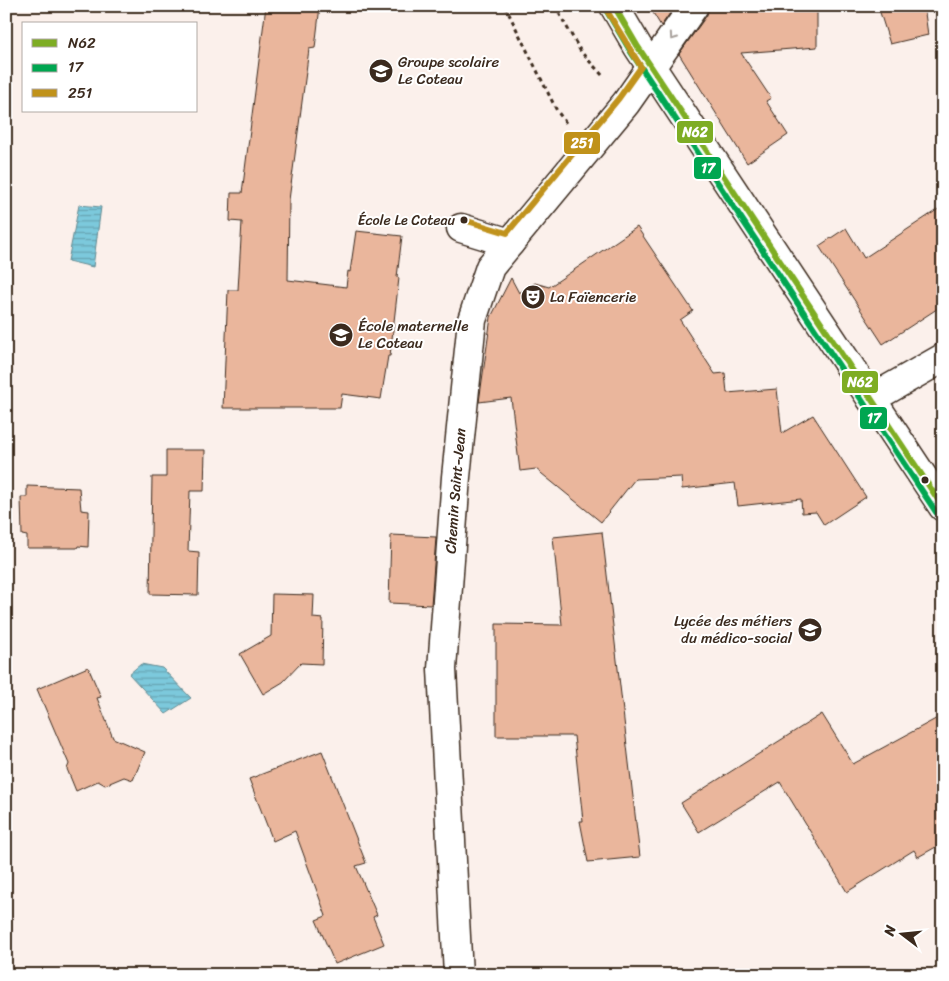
<svg xmlns="http://www.w3.org/2000/svg" width="949" height="981" font-family="Sriracha,sans-serif">
  <defs>
    <pattern id="water-rules" width="6" height="5" patternUnits="userSpaceOnUse" patternTransform="scale(1.25)"><rect width="6" height="5" fill="#7cc9dc"/><path d="M0 2.5h6" fill="none" stroke="#67a3b2"/></pattern>
  </defs>
  <rect width="100%" height="100%" fill="#fbf0eb"/>
  <filter id="ink" filterUnits="userSpaceOnUse"><feTurbulence type="fractalNoise" baseFrequency=".02" numOctaves="2"/><feDisplacementMap in="SourceGraphic" scale="10" xChannelSelector="R" yChannelSelector="G"/><feConvolveMatrix kernelMatrix="1 2 1 2 8 2 1 2 1" color-interpolation-filters="sRGB"/></filter>
  <g filter="url(#ink)">
    <!-- water -->
    <g fill="url(#water-rules)" stroke="#628990">
      <path d="M 79,205 L 101,207 L 93,267 L 68,261 Z"/>
      <path d="M 141,664 L 162,668 L 191,698 L 166,714 L 129,674 Z"/>
    </g>
    <!-- building -->
    <g fill="#eab69c" stroke="#3b2a1e">
      <path d="M 266,6 L 320,6 L 315,48 L 309,49 L 289,200 L 288,280 L 346,287 L 348,271 L 350,272 L 356,231 L 402,236 L 397,277 L 399,278 L 390,356 L 388,356 L 381,399 L 342,394 L 340,408 L 223,408 L 228,290 L 238,290 L 242,222 L 230,221 L 231,193 L 242,193 Z"/>
      <path d="M 649,6 L 675,6 L 661,26 Z"/>
      <path d="M 709,6 L 817,6 L 817,47 L 741,53 L 771,98 L 766,101 L 788,135 L 747,163 L 679,54 L 707,15 Z"/>
      <path d="M 878,6 L 924,6 L 928,35 L 890,44 Z"/>
      <path d="M 943,206 L 943,305 L 883,344 L 819,246 L 846,228 L 864,258 Z"/>
      <path d="M 637,227 L 693,311 L 680,320 L 715,374 L 725,373 L 727,393 L 777,389 L 782,433 L 813,415 L 866,497 L 824,525 L 816,512 L 802,513 L 801,499 L 738,506 L 735,483 L 682,489 L 681,477 L 635,479 L 601,522 L 536,469 L 520,471 L 511,398 L 479,402 L 491,317 L 511,278 L 519,293 L 535,283 L 549,287 Z"/>
      <path d="M 166,450 L 205,450 L 204,491 L 190,491 L 188,551 L 199,552 L 198,595 L 150,594 L 152,477 L 166,477 Z"/>
      <path d="M 27,486 L 79,488 L 81,510 L 89,511 L 88,547 L 78,546 L 77,548 L 27,548 L 27,536 L 22,535 L 21,497 L 27,497 Z"/>
      <path d="M 602,532 L 640,857 L 588,862 L 580,821 L 583,821 L 574,736 L 496,736 L 496,624 L 562,625 L 553,537 Z"/>
      <path d="M 391,535 L 436,537 L 431,605 L 389,603 Z"/>
      <path d="M 272,594 L 314,595 L 313,618 L 323,619 L 322,664 L 301,663 L 283,682 L 263,694 L 240,654 L 271,636 Z"/>
      <path d="M 88,667 L 101,697 L 97,698 L 113,738 L 145,752 L 133,780 L 124,777 L 105,785 L 98,781 L 76,791 L 67,769 L 69,764 L 37,689 Z"/>
      <path d="M 822,714 L 853,764 L 943,715 L 943,843 L 918,857 L 914,850 L 847,892 L 780,782 L 699,832 L 681,803 Z"/>
      <path d="M 322,751 L 366,863 L 356,866 L 377,915 L 373,917 L 384,944 L 335,964 L 316,920 L 326,916 L 295,831 L 273,841 L 249,779 Z"/>
    </g>
    <g fill="none" stroke-linecap="round" stroke-linejoin="round">
      <defs>
        <g id="street">
          <path d="M 461,228 L 510,243"/>
          <path d="M 871,399 L 943,358"/>
          <path id="s1" d="M 458,975 L 442,669 L 456,477 L 472,320 L 490,267 L 626,103 L 694,6"/>
        </g>
        <path id="secondary" d="M 614,6 L 638,47 L 943,507"/>
      </defs>
      <!-- street casing -->
      <use href="#street" stroke="#3b2a1e" stroke-width="31"/>
      <!-- secondary casing -->
      <use href="#secondary" stroke="#3b2a1e" stroke-width="31"/>
      <!-- path -->
      <g stroke="#3b2a1e" stroke-width="3" stroke-dasharray="4 4" stroke-linecap="butt">
        <path d="M 505,6 L 557,111 L 566,123"/>
        <path d="M 555,6 L 581,52 L 603,76"/>
      </g>
      <!-- street -->
      <use href="#street" stroke="#fff" stroke-width="28"/>
      <!-- secondary -->
      <use href="#secondary" stroke="#fff" stroke-width="28"/>
      <defs>
        <path id="bus-1" d="M 614,6 L 638,47 L 943,507"/>
        <path id="bus-2" d="M 606,10 L 631,52 L 936,512"/>
        <path id="bus-3" d="M 464,220 L 507,233 L 619,98 L 641,67 L 607,11"/>
      </defs>
      <!-- bus-1 casing -->
      <use href="#bus-1" stroke="#fff" stroke-width="10"/>
      <!-- bus-2 casing -->
      <use href="#bus-2" stroke="#fff" stroke-width="10"/>
      <!-- bus-3 casing -->
      <use href="#bus-3" stroke="#fff" stroke-width="10"/>
      <!-- bus-1 -->
      <use href="#bus-1" stroke="#7ead24" stroke-width="6"/>
      <!-- bus-2 -->
      <use href="#bus-2" stroke="#00a651" stroke-width="6"/>
      <!-- bus-3 -->
      <use href="#bus-3" stroke="#c0921a" stroke-width="6"/>
    </g>
    <!-- one-way arrows -->
    <defs><path id="oneway-chevron" d="M-2-3.5L2.5 0L-2 3.5" fill="none" stroke-width="1.6" stroke-linecap="round" stroke-linejoin="round" transform="scale(1.25)"/></defs>
    <use stroke="#a79f9a" href="#oneway-chevron" transform="translate(673 37) rotate(125)"/>
  </g>
  <!-- icons -->
  <defs>
    <symbol id="school-disc" viewBox="-11 -11 22 22"><circle r="9.5" fill="#3b2a1e" stroke="#fff"/><path d="M0-5L7-2L0 1L-7-2ZM-4 1L0 2.5L4 1V4Q0 6-4 4Z" fill="#fff"/></symbol>
    <symbol id="theatre-disc" viewBox="-11 -11 22 22"><circle r="9.5" fill="#3b2a1e" stroke="#fff"/><path d="M-5-5.5Q0-4 5-5.5V0Q5 5 0 6Q-5 5-5 0ZM-3.3-2.5H-1v1.5H-3.3ZM1-2.5H3.3v1.5H1ZM-2.8 1Q0 5.5 2.8 1Z" fill="#fff"/></symbol>
  </defs>
  <g fill-rule="evenodd">
    <use href="#school-disc" x="367" y="57" width="28" height="28"/>
    <use href="#theatre-disc" x="519" y="283" width="28" height="28"/>
    <use href="#school-disc" x="327" y="321" width="28" height="28"/>
    <use href="#school-disc" x="796" y="616" width="28" height="28"/>
  </g>
  <!-- markers -->
  <g fill="#3b2a1e" stroke="#fff" stroke-width="2">
    <circle cx="464" cy="220" r="4.5"/>
    <circle cx="925" cy="480" r="4.5"/>
  </g>
  <g text-anchor="middle" dominant-baseline="central" stroke-width="4" stroke-linejoin="round" paint-order="stroke">
    <!-- bus labels -->
    <g font-size="14" fill="#3b2a1e" stroke="#fff" text-anchor="end">
      <text x="455" y="220">École Le Coteau</text>
    </g>
    <!-- poi labels -->
    <g font-size="15" fill="#3b2a1e" stroke="#fff" text-anchor="start">
      <text x="398" y="62">Groupe scolaire<tspan x="398" dy="17">Le Coteau</tspan></text>
      <text x="550" y="297">La Faïencerie</text>
      <text x="358" y="326">École maternelle<tspan x="358" dy="17">Le Coteau</tspan></text>
      <text x="792" y="621" text-anchor="end">Lycée des métiers<tspan x="792" dy="17">du médico-social</tspan></text>
    </g>
    <!-- street labels -->
    <g font-size="15" fill="#3b2a1e" stroke="#fff">
      <text stroke="none"><textPath href="#s1" startOffset="485">Chemin Saint-Jean</textPath></text>
    </g>
  </g>
  <g stroke="#fff" stroke-width="2">
    <rect x="676" y="120" width="38" height="24" rx="5" fill="#7ead24"/>
    <rect x="563" y="131" width="38" height="24" rx="5" fill="#c0921a"/>
    <rect x="693" y="156" width="29" height="24" rx="5" fill="#00a651"/>
    <rect x="841" y="370" width="38" height="24" rx="5" fill="#7ead24"/>
    <rect x="859" y="406" width="29" height="24" rx="5" fill="#00a651"/>
  </g>
  <g font-size="14" text-anchor="middle" font-weight="bold" fill="#fff">
    <text x="695" y="137">N62</text>
    <text x="582" y="148">251</text>
    <text x="708" y="173">17</text>
    <text x="860" y="387">N62</text>
    <text x="874" y="423">17</text>
  </g>
  <!-- margin -->
  <rect width="949" height="981" fill="none" stroke="#fff" stroke-width="25"/>
  <rect x="12" y="12" width="924" height="956" fill="none" stroke="#3b2a1e" stroke-width="2" filter="url(#ink)"/>
  <!-- legend -->
  <rect x="22" y="22" width="175" height="90" fill="#ffffff" stroke="#b1aaa5"/>
  <rect x="32" y="39" width="25" height="8" fill="#7ead24" stroke="#b1aaa5"/>
  <text x="68" y="48" font-size="15" fill="#3b2a1e">N62</text>
  <rect x="32" y="64" width="25" height="8" fill="#00a651" stroke="#b1aaa5"/>
  <text x="68" y="72" font-size="15" fill="#3b2a1e">17</text>
  <rect x="32" y="89" width="25" height="8" fill="#c0921a" stroke="#b1aaa5"/>
  <text x="68" y="98" font-size="15" fill="#3b2a1e">251</text>
  <!-- north arrow -->
  <g transform="translate(902 934) rotate(286)" stroke="#ffffff" stroke-width="4" paint-order="stroke">
  <path d="M0-4L9 19L0 12L-9 19Z" fill="#3b2a1e"/>
  <text y="-8" font-size="14" font-weight="bold" text-anchor="middle" fill="#3b2a1e">N</text>
  </g>
</svg>
